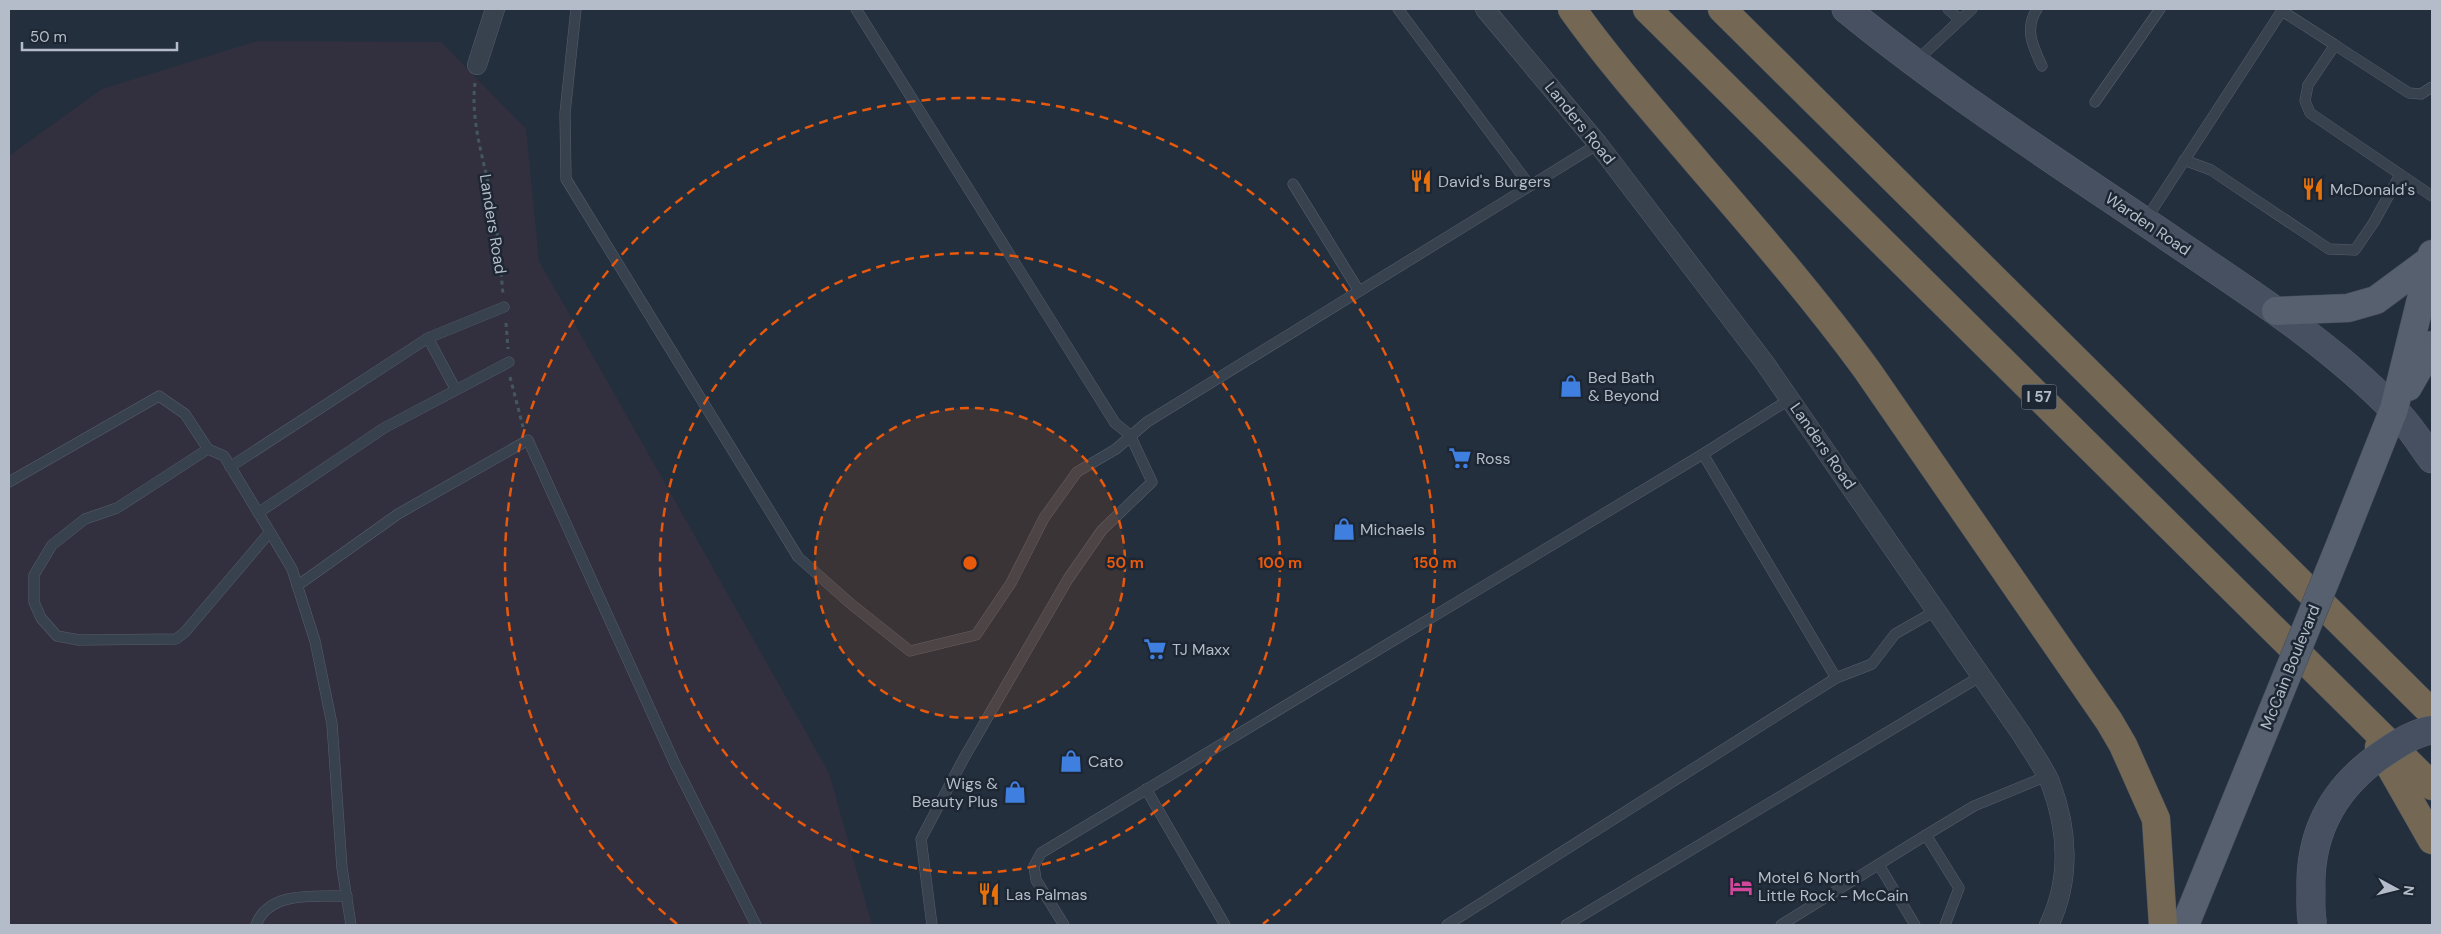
<svg xmlns="http://www.w3.org/2000/svg" width="2441" height="934" font-family="'DM Sans',sans-serif">
  <rect width="100%" height="100%" fill="#242f3e"/>
  <!-- medical -->
  <path fill="#32303f" d="M 258,41 L 441,42 L 526,129 L 539,261 L 829,773 L 872,925 L 9,925 L 9,156 L 102,89 Z"/>
  <g fill="none" stroke-linecap="round" stroke-linejoin="round">
    <defs>
      <g id="lane">
        <path d="M 576,9 L 565,113 L 566,179 L 798,557 L 851,604 L 910,651 L 976,635 L 1011,583 L 1044,518 L 1077,472 L 1116,449 L 1147,422 L 1598,144"/>
        <path d="M 856,9 L 1115,423 L 1130,435 L 1152,482 L 1102,530 L 1068,579 L 964,758 L 921,839 L 932,925"/>
        <path d="M 1398,9 L 1530,186"/>
        <path d="M 1948,9 L 1960,20"/>
        <path d="M 2037,9 C 2024,29 2033,47 2042,66"/>
        <path d="M 2282,11 L 2335,45 L 2308,85 L 2305,101 L 2310,113 L 2432,196"/>
        <path d="M 2335,45 L 2409,93 L 2421,94 L 2432,87"/>
        <path d="M 1915,62 L 1972,9"/>
        <path d="M 2095,102 L 2160,9"/>
        <path d="M 2184,160 L 2211,170 L 2329,249 L 2355,250 L 2374,222 L 2400,175"/>
        <path d="M 1293,184 L 1359,291"/>
        <path d="M 2145,221 L 2283,9"/>
        <path d="M 428,338 L 456,390"/>
        <path d="M 208,449 L 224,456 L 270,532 L 185,632 L 176,639 L 79,640 L 57,636 L 41,618 L 34,602 L 34,575 L 52,545 L 85,519 L 117,508 Z"/>
        <path d="M 1703,454 L 1836,678"/>
        <path d="M 230,467 L 428,338 L 504,307"/>
        <path d="M 9,482 L 159,396 L 185,414 L 208,449"/>
        <path d="M 258,513 L 384,428 L 509,362"/>
        <path d="M 270,532 L 292,569 L 315,641 L 332,724 L 342,868 L 351,925"/>
        <path d="M 297,586 L 398,514 L 528,440 L 675,764 L 756,925"/>
        <path d="M 1146,789 L 1225,925"/>
        <path d="M 1879,865 L 1915,925"/>
        <path d="M 256,925 C 269,890 316,897 347,896"/>
        <path d="M 1064,925 L 1036,880 L 1034,866 L 1041,853 L 1703,454 L 1790,399"/>
        <path d="M 1447,925 L 1836,678 L 1872,664 L 1895,634 L 1937,610"/>
        <path d="M 1566,925 L 1981,676"/>
        <path d="M 1781,925 L 1926,835"/>
        <path d="M 1945,925 L 1959,888 L 1926,835 L 1974,806 L 2047,776"/>
      </g>
      <g id="street">
        <path d="M 1485,9 L 1598,144 L 1764,362 L 2022,735 C 2031,750 2043,766 2050,782 C 2068,829 2071,879 2049,925"/>
        <path d="M 477,65 L 495,9"/>
      </g>
      <path id="secondary" d="M 1846,9 C 1950,94 2063,166 2175,242 C 2250,293 2329,343 2393,409 C 2408,423 2420,443 2432,459"/>
      <g id="primary">
        <path d="M 2276,311 L 2348,308 L 2376,300 L 2430,260"/>
        <path d="M 2408,387 L 2432,345"/>
        <path d="M 2342,540 L 2394,409 L 2432,254"/>
        <path d="M 2185,925 L 2272,712"/>
      </g>
      <g id="highway">
        <path d="M 1572,9 C 1612,65 1657,115 1701,167 C 1758,233 1815,299 1867,370 L 2109,721 L 2123,745 L 2156,819 L 2163,925"/>
        <path d="M 1647,9 L 2432,786"/>
        <path d="M 1722,9 L 2432,713"/>
        <path d="M 2379,747 L 2432,840"/>
      </g>
    </defs>
    <!-- lane casing -->
    <use href="#lane" stroke="#565f6c" stroke-width="11"/>
    <!-- street casing -->
    <use href="#street" stroke="#565f6c" stroke-width="20"/>
    <!-- secondary casing -->
    <use href="#secondary" stroke="#565f6c" stroke-width="29"/>
    <!-- primary casing -->
    <use href="#primary" stroke="#414a57" stroke-width="29"/>
    <!-- highway casing -->
    <use href="#highway" stroke="#434c59" stroke-width="29"/>
    <!-- path -->
    <g stroke="#44595c" stroke-width="3" stroke-dasharray="4 4" stroke-linecap="butt">
      <path d="M 475,83 C 470,122 485,163 492,201 C 498,232 500,263 503,294"/>
      <path d="M 506,323 L 508,349"/>
      <path d="M 510,377 L 523,427"/>
    </g>
    <!-- lane -->
    <use href="#lane" stroke="#38414e" stroke-width="10"/>
    <!-- street -->
    <use href="#street" stroke="#38414e" stroke-width="19"/>
    <!-- secondary -->
    <use href="#secondary" stroke="#465061" stroke-width="28"/>
    <!-- primary -->
    <use href="#primary" stroke="#56606e" stroke-width="28"/>
    <!-- highway -->
    <use href="#highway" stroke="#746855" stroke-width="28"/>
    <defs>
      <path id="secondary-bridge" d="M 2313,925 C 2310,914 2311,902 2311,891 C 2309,831 2335,786 2384,753 C 2399,743 2414,733 2432,730"/>
      <path id="primary-bridge" d="M 2272,712 L 2342,540"/>
    </defs>
    <!-- secondary-bridge casing -->
    <use href="#secondary-bridge" stroke="#565f6c" stroke-width="29" stroke-linecap="butt"/>
    <!-- primary-bridge casing -->
    <use href="#primary-bridge" stroke="#414a57" stroke-width="29" stroke-linecap="butt"/>
    <!-- secondary-bridge -->
    <use href="#secondary-bridge" stroke="#465061" stroke-width="28"/>
    <!-- primary-bridge -->
    <use href="#primary-bridge" stroke="#56606e" stroke-width="28"/>
  </g>
  <!-- distance rings -->
  <circle cx="970" cy="563" r="155" fill="#e8590c" fill-opacity=".12"/>
  <g fill="none" stroke="#e8590c" stroke-width="2.5" stroke-dasharray="9 6">
    <circle cx="970" cy="563" r="155"/>
    <circle cx="970" cy="563" r="310"/>
    <path d="M677 924A465 465 0 1 1 1263 924"/>
  </g>
  <!-- icons -->
  <defs>
    <symbol id="restaurant-bare" viewBox="-9 -9 18 18"><path d="M-5-6h1v4h1v-4h1v4h1v-4h1v5L-1.5 .5V6h-2V.5L-5-1ZM5-6V6H3V1.5H1.5Q1.5-4 5-6Z" fill="#e8710a" stroke="#1d2633" stroke-width="2.5" paint-order="stroke"/></symbol>
    <symbol id="shop-bare" viewBox="-9 -9 18 18"><path d="M-5-2.5h2.3a2.7 3.5 0 0 1 5.4 0H5L5.5 6h-11ZM-1.5-2.5h3a1.5 2.3 0 0 0-3 0Z" fill="#3f7fe0" stroke="#1d2633" stroke-width="2.5" paint-order="stroke"/></symbol>
    <symbol id="supermarket-bare" viewBox="-9 -9 18 18"><path d="M-6-5.5h2.5l.6 2H6L4.5 2H-2.5L-4.4-4H-6ZM-1.5 3.2a1.3 1.3 0 1 0 .1 0ZM3 3.2a1.3 1.3 0 1 0 .1 0Z" fill="#3f7fe0" stroke="#1d2633" stroke-width="2.5" paint-order="stroke"/></symbol>
    <symbol id="hotel-bare" viewBox="-9 -9 18 18"><path d="M-6-4.5h1.5V1H6V5H4.5V3h-9V5H-6ZM-4 0a1.8 1.8 0 1 1 3.6 0ZM.5 0V-2.5h3Q6-2.5 6 0Z" fill="#d1479c" stroke="#1d2633" stroke-width="2.5" paint-order="stroke"/></symbol>
  </defs>
  <g fill-rule="evenodd">
    <use href="#restaurant-bare" x="1405" y="165" width="32" height="32"/>
    <use href="#restaurant-bare" x="2297" y="173" width="32" height="32"/>
    <use href="#shop-bare" x="1555" y="370" width="32" height="32"/>
    <use href="#supermarket-bare" x="1444" y="442" width="32" height="32"/>
    <use href="#shop-bare" x="1328" y="513" width="32" height="32"/>
    <use href="#supermarket-bare" x="1139" y="633" width="32" height="32"/>
    <use href="#shop-bare" x="1055" y="745" width="32" height="32"/>
    <use href="#shop-bare" x="999" y="776" width="32" height="32"/>
    <use href="#hotel-bare" x="1725" y="870" width="32" height="32"/>
    <use href="#restaurant-bare" x="973" y="878" width="32" height="32"/>
  </g>
  <g text-anchor="middle" dominant-baseline="central" stroke-width="5" stroke-linejoin="round" paint-order="stroke">
    <!-- shield labels -->
    <rect fill="#1d2633" stroke="#878f9c" stroke-width="1" x="2021.5" y="384.5" width="35" height="25" rx="4"/>
    <g font-size="15" font-weight="bold" fill="#b4bcc9">
      <text x="2039" y="397">I 57</text>
    </g>
    <!-- street labels -->
    <g font-size="16" fill="#b4bcc9" stroke="#1d2633">
      <text transform="translate(1580 123) rotate(51)">Landers Road</text>
      <text transform="translate(493 224) rotate(81)">Landers Road</text>
      <text transform="translate(2148 224) rotate(34)">Warden Road</text>
      <text transform="translate(1823 446) rotate(55)">Landers Road</text>
      <text transform="translate(2290 667) rotate(-68)">McCain Boulevard</text>
    </g>
    <!-- poi labels -->
    <g font-size="16" fill="#b4bcc9" stroke="#1d2633" text-anchor="start">
      <text x="1438" y="181">David's Burgers</text>
      <text x="2330" y="189">McDonald's</text>
      <text x="1588" y="377">Bed Bath<tspan x="1588" dy="18">&amp; Beyond</tspan></text>
      <text x="1476" y="458">Ross</text>
      <text x="1360" y="529">Michaels</text>
      <text x="1172" y="649">TJ Maxx</text>
      <text x="1088" y="761">Cato</text>
      <text x="998" y="783" text-anchor="end">Wigs &amp;<tspan x="998" dy="18">Beauty Plus</tspan></text>
      <text x="1758" y="877">Motel 6 North<tspan x="1758" dy="18">Little Rock - McCain</tspan></text>
      <text x="1006" y="894">Las Palmas</text>
    </g>
  </g>
  <circle cx="970" cy="563" r="8" fill="#e8590c" stroke="#1d2633" stroke-width="2.5"/>
  <g font-size="15" text-anchor="middle" font-weight="bold" fill="#e8590c" stroke="#1d2633" stroke-width="5" stroke-linejoin="round" paint-order="stroke">
    <text x="1125" y="568">50 m</text>
    <text x="1280" y="568">100 m</text>
    <text x="1435" y="568">150 m</text>
  </g>
  <!-- border -->
  <rect width="2441" height="934" fill="none" stroke="#b4bcc9" stroke-width="20"/>
  <!-- north arrow -->
  <g transform="translate(2396 889) rotate(97)" stroke="#1d2633" stroke-width="4" paint-order="stroke">
  <path d="M0-4L9 19L0 12L-9 19Z" fill="#b4bcc9"/>
  <text y="-8" font-size="14" font-weight="bold" text-anchor="middle" fill="#b4bcc9">N</text>
  </g>
  <!-- scale -->
  <path d="M22 42v8h155v-8" fill="none" stroke="#b4bcc9" stroke-width="2.5"/>
  <text x="30" y="42" font-size="15" fill="#b4bcc9" stroke="#1d2633" stroke-width="4" paint-order="stroke">50 m</text>
</svg>
